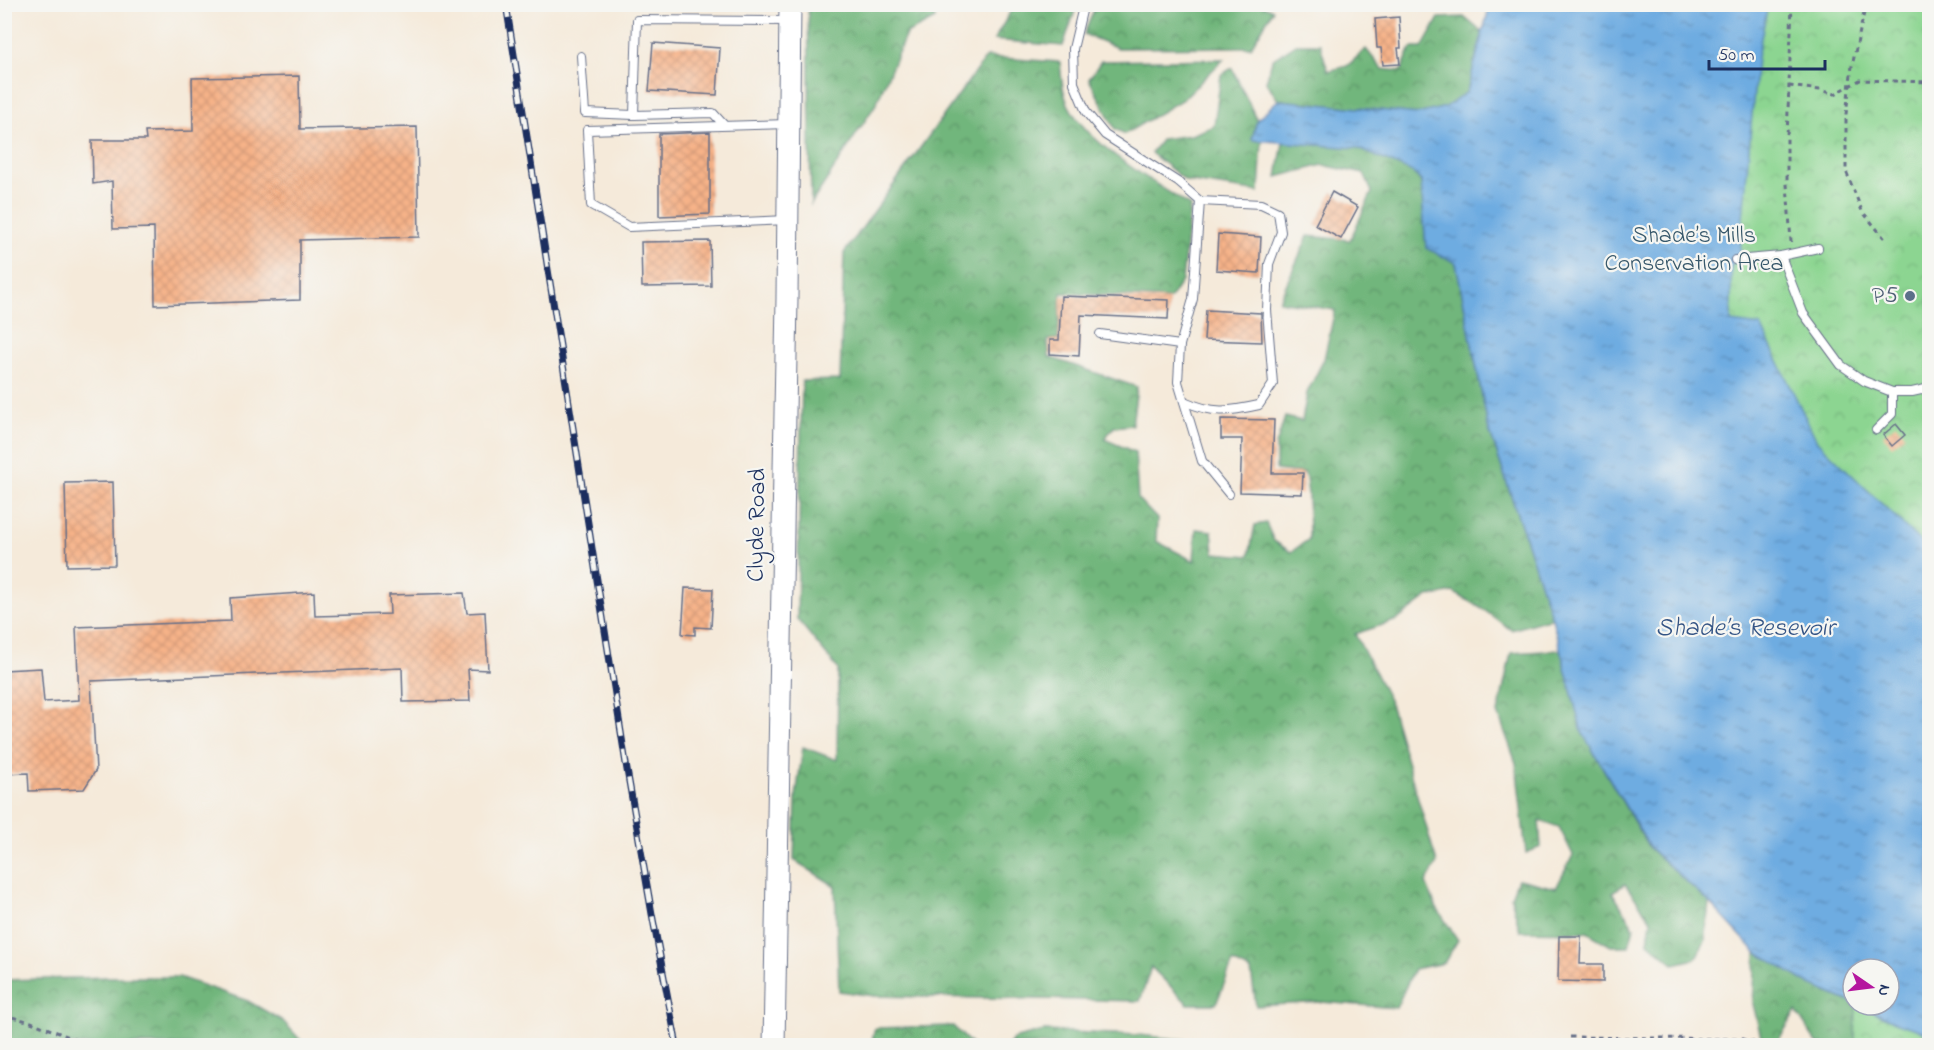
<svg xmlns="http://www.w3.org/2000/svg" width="1934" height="1050" font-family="'Indie Flower',sans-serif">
  <defs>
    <pattern id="forest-crowns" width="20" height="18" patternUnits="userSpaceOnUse" patternTransform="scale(1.5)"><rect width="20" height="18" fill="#71b67b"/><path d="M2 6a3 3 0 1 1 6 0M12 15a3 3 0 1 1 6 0" fill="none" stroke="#5c9468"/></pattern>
    <pattern id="park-crowns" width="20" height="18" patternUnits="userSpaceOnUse" patternTransform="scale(1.5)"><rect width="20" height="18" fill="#8cd591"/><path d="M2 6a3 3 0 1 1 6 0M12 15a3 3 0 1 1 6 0" fill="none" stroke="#78b77f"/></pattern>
    <pattern id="water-ripples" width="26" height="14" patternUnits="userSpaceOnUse" patternTransform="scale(1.5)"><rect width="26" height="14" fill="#6eace1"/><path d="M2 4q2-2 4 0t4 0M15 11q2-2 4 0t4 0" fill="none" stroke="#5a8cba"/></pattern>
    <pattern id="building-cross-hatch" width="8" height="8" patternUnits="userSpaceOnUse" patternTransform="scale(1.5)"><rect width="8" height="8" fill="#f6b288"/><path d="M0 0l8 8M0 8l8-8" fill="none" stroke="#d29978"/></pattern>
  </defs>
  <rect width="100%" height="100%" fill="#f6f6f2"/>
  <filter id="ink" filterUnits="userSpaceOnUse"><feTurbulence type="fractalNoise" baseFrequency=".0167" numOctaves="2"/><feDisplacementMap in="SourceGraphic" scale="12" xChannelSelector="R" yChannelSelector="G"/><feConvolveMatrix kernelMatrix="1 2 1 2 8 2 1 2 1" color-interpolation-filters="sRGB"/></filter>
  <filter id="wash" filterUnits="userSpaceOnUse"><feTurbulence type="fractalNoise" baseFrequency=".008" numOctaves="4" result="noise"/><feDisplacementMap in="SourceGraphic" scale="24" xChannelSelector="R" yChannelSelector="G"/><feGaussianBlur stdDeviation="1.35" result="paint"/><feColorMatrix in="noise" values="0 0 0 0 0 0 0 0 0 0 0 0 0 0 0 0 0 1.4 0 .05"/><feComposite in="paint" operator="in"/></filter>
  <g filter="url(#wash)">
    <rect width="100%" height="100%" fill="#f5eada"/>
    <!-- forest -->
    <g fill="url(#forest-crowns)" stroke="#46726c" stroke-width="1.5">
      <path d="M 1015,4 L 1077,5 L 1063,46 L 994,40 Z"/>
      <path d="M 1260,4 L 1273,10 L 1251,47 L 1118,48 L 1084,34 L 1096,5 Z"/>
      <path d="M 808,5 L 933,5 L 935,19 L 906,34 L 876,104 L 811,204 Z"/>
      <path d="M 1464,17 L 1483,33 L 1467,92 L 1446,107 L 1418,114 L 1278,100 L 1266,82 L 1272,60 L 1296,44 L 1320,44 L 1328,71 L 1347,66 L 1366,49 L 1382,69 L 1401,71 L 1411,48 L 1422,48 L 1439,18 Z"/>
      <path d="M 986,57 L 1060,62 C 1061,74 1062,88 1066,99 C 1081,141 1153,181 1190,206 L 1182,281 L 1170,299 L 1061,293 L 1058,339 L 1048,340 L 1049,357 L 1137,387 L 1132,425 L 1114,427 L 1104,439 L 1135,452 L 1138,499 L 1157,519 L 1156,541 L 1194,561 L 1196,529 L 1212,531 L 1214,553 L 1249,556 L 1255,525 L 1266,523 L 1274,541 L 1291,552 L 1309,539 L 1308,494 L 1305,473 L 1276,470 L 1276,445 L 1285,417 L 1302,421 L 1307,393 L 1324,359 L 1335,310 L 1279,301 L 1308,236 L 1350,240 L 1372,192 L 1364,174 L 1323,165 L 1277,177 L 1283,142 L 1357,148 L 1413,172 L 1421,182 L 1426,247 L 1456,263 L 1488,426 L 1552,618 L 1511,630 L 1484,610 L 1453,592 L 1428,597 L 1397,620 L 1355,634 L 1389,700 L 1437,863 L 1426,883 L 1436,907 L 1458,940 L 1444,963 L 1414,969 L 1396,1008 L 1321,1002 L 1256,1006 L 1251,971 L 1233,962 L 1216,1004 L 1188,1004 L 1151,967 L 1140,1001 L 874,996 L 839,991 L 835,886 L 794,860 L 796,796 L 803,747 L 837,760 L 838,669 L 797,619 L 802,381 L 840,380 L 844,253 Z"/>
      <path d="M 1224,59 L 1183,99 L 1125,134 L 1115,129 L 1089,79 L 1101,61 Z"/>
      <path d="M 1232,68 L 1257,120 L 1252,140 L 1262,141 L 1259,192 L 1186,181 L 1151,153 L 1162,139 L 1191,135 L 1214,126 L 1221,75 Z"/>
      <path d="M 1561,650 L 1582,732 L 1649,848 L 1709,902 L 1705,941 L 1695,959 L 1674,964 L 1648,942 L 1651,920 L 1625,884 L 1612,892 L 1634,927 L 1629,946 L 1611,946 L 1587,932 L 1520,931 L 1511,897 L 1518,879 L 1556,888 L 1573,855 L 1559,827 L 1539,820 L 1541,847 L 1526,853 L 1516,763 L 1498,713 L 1511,653 Z"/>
      <path d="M 1756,952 L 1811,985 L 1853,1003 L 1853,1005 L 1858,1005 L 1929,1045 L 1818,1045 L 1796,1011 L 1778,1041 L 1761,1037 L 1753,1004 Z"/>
      <path d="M 110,977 L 179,977 L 248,1001 L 283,1021 L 305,1045 L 5,1045 L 5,980 Z"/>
      <path d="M 953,1026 L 972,1045 L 871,1045 L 875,1028 Z"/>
      <path d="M 1044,1031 L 1139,1035 L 1234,1045 L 1009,1045 L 1013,1039 Z"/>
    </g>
    <!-- park -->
    <path fill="url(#park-crowns)" stroke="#548278" stroke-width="1.5" d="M 1490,5 L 1929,5 L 1929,1045 L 1855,1045 L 1856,1005 L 1889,1005 L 1889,969 L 1853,969 L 1853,1003 L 1811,985 L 1756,952 L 1709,902 L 1650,848 L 1582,732 L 1552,618 L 1488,426 L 1476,57 Z"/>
    <!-- water -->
    <path fill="url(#water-ripples)" stroke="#446ea0" stroke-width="1.5" d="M 1490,5 L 1768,5 L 1757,57 L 1740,252 L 1731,267 L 1731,322 L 1761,326 L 1817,441 L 1929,550 L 1929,1033 L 1898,1023 L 1858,1005 L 1889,1005 L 1889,969 L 1853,969 L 1853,1003 L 1811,985 L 1756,952 L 1709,902 L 1650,848 L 1582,732 L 1552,618 L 1488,426 L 1456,263 L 1426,248 L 1421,181 L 1413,172 L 1357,148 L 1252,140 L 1257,120 L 1278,100 L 1418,114 L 1446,107 L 1467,92 Z"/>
    <g id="blocks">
      <!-- building -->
      <g fill="url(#building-cross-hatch)">
        <path d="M 1399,17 L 1401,48 L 1398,48 L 1400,64 L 1383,65 L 1381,48 L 1377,48 L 1375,19 Z"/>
        <path d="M 653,43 L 720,48 L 717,95 L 649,91 Z"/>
        <path d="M 299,76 L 300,129 L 417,127 L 419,237 L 300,240 L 300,300 L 155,305 L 154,228 L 113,229 L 112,181 L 93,184 L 92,140 L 146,140 L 145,132 L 193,131 L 192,78 Z"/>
        <path d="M 710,132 L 710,214 L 659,216 L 659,134 Z"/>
        <path d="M 1332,192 L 1358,207 L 1341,239 L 1315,225 Z"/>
        <path d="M 1218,234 L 1261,237 L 1259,273 L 1216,270 Z"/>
        <path d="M 710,241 L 711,286 L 642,287 L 641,242 Z"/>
        <path d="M 1061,296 L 1169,300 L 1168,319 L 1081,315 L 1079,356 L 1050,354 L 1050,340 L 1059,340 Z"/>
        <path d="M 1206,310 L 1261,313 L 1262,342 L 1204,340 Z"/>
        <path d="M 1221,419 L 1274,420 L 1272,473 L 1303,473 L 1302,494 L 1240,492 L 1242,439 L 1221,439 Z"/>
        <path d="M 1896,424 L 1905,435 L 1892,446 L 1883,435 Z"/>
        <path d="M 113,482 L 115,565 L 67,566 L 65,483 Z"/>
        <path d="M 685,588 L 713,589 L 711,628 L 695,627 L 695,635 L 682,634 Z"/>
        <path d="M 314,592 L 315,616 L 390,614 L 389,595 L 464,593 L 467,613 L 485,612 L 488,670 L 468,669 L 470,701 L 403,702 L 402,668 L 91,681 L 96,770 L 84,789 L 29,791 L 28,773 L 4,774 L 4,670 L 41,668 L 44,702 L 79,700 L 76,627 L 231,621 L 230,598 Z"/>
        <path d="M 1559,936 L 1581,936 L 1580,964 L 1603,964 L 1603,982 L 1558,981 Z"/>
      </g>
    </g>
  </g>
  <g filter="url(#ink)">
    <use href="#blocks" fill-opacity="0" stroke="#677089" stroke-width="1.5"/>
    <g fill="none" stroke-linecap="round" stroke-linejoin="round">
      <defs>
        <g id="service">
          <path d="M 1085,4 L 1082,11 L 1073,49 L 1074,83 L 1086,112 L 1105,135 L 1178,182 L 1200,201 L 1261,204 L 1278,212 L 1281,232 L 1269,264 L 1267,310 L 1273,384 L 1259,405 C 1228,412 1213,414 1184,401"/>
          <path d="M 581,56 L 585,113 L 634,115"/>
          <path d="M 724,125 L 713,113 L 634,115 L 637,20 L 788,21"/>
          <path d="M 1200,201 L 1193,299 L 1180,345 L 1178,382 L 1202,461 L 1229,494"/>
          <path d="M 787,220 L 629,227 L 591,205 L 587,130 L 788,124"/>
          <path d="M 1781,256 L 1803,313 L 1841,365 L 1864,381 L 1892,392 L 1912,392 L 1930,388"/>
          <path d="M 1735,260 L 1781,256 L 1818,248"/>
          <path d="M 1100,334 L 1180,345"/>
          <path d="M 1876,430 L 1892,414 L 1892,392"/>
        </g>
        <path id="secondary" d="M 774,1046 L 787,298 L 790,4"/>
      </defs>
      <!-- service casing -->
      <use href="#service" stroke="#677089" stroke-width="10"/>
      <!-- secondary casing -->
      <use href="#secondary" stroke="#677089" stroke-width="23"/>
      <!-- path -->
      <g stroke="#677089" stroke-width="3" stroke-dasharray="4.5 4.5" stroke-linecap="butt">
        <path d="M 1866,4 L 1852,66 L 1846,114 L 1846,171 L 1862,211 L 1885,239"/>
        <path d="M 1789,86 L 1820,90 L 1835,94 L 1860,80 L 1930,82"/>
        <path d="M 1791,242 L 1787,184 L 1787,137 L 1792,4"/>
        <path d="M 4,1015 L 31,1022 L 77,1040 L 86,1046"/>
        <path d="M 1570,1037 L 1742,1039 L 1769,1046"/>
      </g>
      <!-- service -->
      <use href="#service" stroke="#fff" stroke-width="8"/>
      <!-- secondary -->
      <use href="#secondary" stroke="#fff" stroke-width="21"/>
      <defs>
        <path id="rail" d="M 506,4 L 627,770 L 652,914 L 677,1046"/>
      </defs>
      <!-- rail casing -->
      <use href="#rail" stroke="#1b2f5e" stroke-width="7"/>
      <!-- rail -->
      <use href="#rail" stroke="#f6f6f2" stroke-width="4.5" stroke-dasharray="14" stroke-linecap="butt"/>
    </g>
  </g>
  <!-- markers -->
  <circle fill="#5c6f8a" stroke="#f6f6f2" stroke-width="2" cx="1910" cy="296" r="6"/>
  <g text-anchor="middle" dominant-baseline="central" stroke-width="4.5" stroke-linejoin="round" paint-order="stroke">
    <!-- park labels -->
    <g font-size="24" fill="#37586b" stroke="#f6f6f2">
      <text x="1694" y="236">Shade’s Mills<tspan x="1694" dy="28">Conservation Area</tspan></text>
    </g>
    <!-- service labels -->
    <g font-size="24" fill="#4e5e75" stroke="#f6f6f2" text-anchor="end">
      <text x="1898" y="296">P5</text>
    </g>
    <!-- street labels -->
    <g font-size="24" fill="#1b2f5e" stroke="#f6f6f2">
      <text transform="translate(758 525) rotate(-89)">Clyde Road</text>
    </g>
    <!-- water labels -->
    <g font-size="26" font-style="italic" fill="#345485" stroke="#f6f6f2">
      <text x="1745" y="629">Shade’s Resevoir</text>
    </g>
  </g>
  <!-- margin -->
  <rect width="1934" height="1050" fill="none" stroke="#f6f6f2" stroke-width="24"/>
  <!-- north arrow -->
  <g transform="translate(1871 987) rotate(104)"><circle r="28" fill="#f6f6f2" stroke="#9ea6b7" stroke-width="1.5"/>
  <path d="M0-4.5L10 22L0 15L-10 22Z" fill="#b5179e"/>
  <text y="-9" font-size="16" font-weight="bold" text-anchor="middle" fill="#1b2f5e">N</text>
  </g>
  <!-- scale -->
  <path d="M1709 60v9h116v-9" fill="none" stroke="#1b2f5e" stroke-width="3"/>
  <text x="1718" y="60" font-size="18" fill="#1b2f5e" stroke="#f6f6f2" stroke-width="4.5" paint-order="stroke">50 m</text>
</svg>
